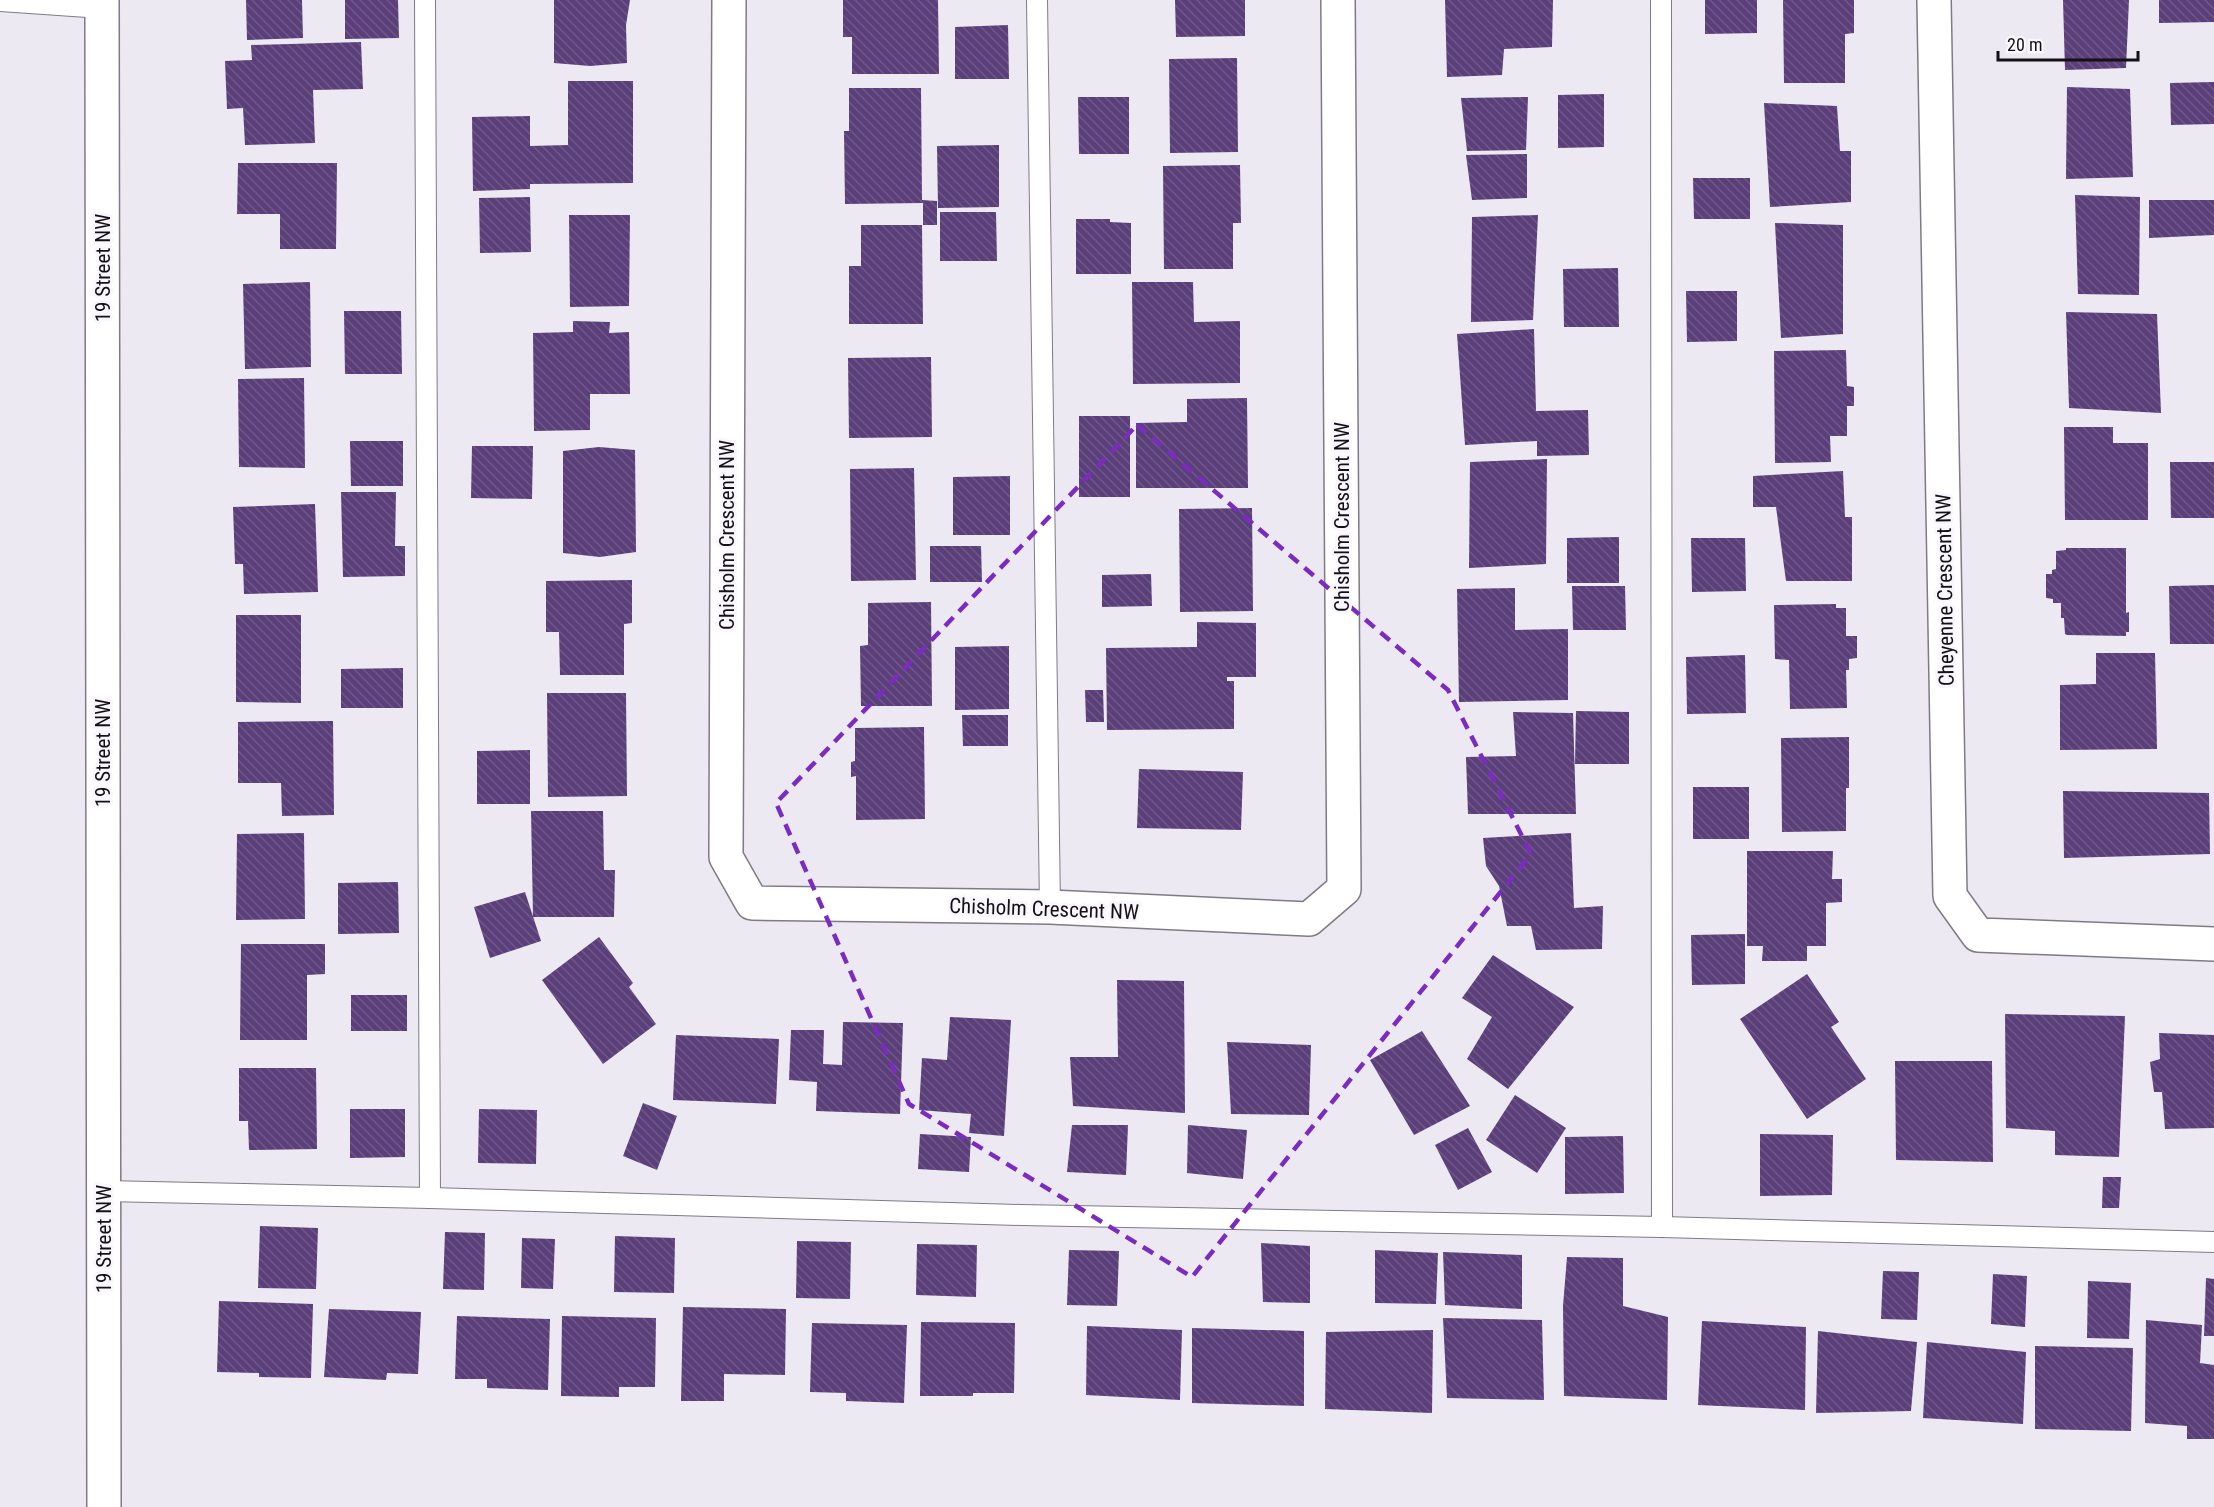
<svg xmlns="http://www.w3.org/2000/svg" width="2214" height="1507" font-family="'Roboto Condensed',sans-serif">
  <defs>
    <pattern id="building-back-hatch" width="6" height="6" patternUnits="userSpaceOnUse" patternTransform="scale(1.5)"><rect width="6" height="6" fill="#5b3f7a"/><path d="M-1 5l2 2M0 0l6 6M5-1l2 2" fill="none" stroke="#6e5787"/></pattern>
  </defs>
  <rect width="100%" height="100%" fill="#ece9f2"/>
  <!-- building -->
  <g fill="url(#building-back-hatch)">
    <path d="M 246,0 L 302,0 L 303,38 L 247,40 Z"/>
    <path d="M 345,0 L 398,0 L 399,38 L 345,39 Z"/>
    <path d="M 554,0 L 630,0 L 626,25 L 627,63 L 590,66 L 554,63 Z"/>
    <path d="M 843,0 L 938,0 L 939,74 L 852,74 L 852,37 L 843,37 Z"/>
    <path d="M 1175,0 L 1245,0 L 1245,36 L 1176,37 Z"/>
    <path d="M 1445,0 L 1553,0 L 1552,47 L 1504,49 L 1502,75 L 1447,77 Z"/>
    <path d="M 1705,0 L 1757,0 L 1757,33 L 1705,34 Z"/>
    <path d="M 1783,0 L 1854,0 L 1854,33 L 1845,34 L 1845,83 L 1784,83 Z"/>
    <path d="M 2063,0 L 2129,0 L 2126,68 L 2065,70 Z"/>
    <path d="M 2159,0 L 2214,0 L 2214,22 L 2159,23 Z"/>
    <path d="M 1008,25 L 1009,79 L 955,79 L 955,27 Z"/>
    <path d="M 361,42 L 363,89 L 313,90 L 315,143 L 245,145 L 243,108 L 227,109 L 225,61 L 252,60 L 251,45 Z"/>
    <path d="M 1237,58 L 1238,152 L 1170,153 L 1169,59 Z"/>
    <path d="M 568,81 L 633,81 L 633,183 L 530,184 L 530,189 L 473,191 L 472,117 L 530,116 L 530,146 L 568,145 Z"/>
    <path d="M 2214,82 L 2214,124 L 2171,125 L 2170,83 Z"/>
    <path d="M 2067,87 L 2130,89 L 2133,177 L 2066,179 Z"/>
    <path d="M 849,88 L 921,88 L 922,200 L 937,201 L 937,225 L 923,225 L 923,203 L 845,204 L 844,131 L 849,131 Z"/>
    <path d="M 1604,94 L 1604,147 L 1558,148 L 1558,95 Z"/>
    <path d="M 1078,97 L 1129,97 L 1129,154 L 1079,154 Z"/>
    <path d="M 1528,97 L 1526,150 L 1467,151 L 1461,98 Z"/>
    <path d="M 1764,103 L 1837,106 L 1840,151 L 1851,151 L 1851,202 L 1770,207 Z"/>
    <path d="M 999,145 L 999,207 L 938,208 L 937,146 Z"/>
    <path d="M 1527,154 L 1527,198 L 1472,200 L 1466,155 Z"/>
    <path d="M 238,163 L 337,163 L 336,249 L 280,249 L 280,214 L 237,214 Z"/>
    <path d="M 1240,165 L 1241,223 L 1233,223 L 1233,269 L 1164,269 L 1163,166 Z"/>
    <path d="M 1693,178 L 1750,178 L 1750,219 L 1694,219 Z"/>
    <path d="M 2075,195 L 2140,197 L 2139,295 L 2078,294 Z"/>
    <path d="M 530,197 L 531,252 L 480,253 L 479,198 Z"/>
    <path d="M 2149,200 L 2214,200 L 2214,235 L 2149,238 Z"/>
    <path d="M 940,212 L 996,212 L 997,261 L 940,261 Z"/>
    <path d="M 569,215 L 630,215 L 629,306 L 570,307 Z"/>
    <path d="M 1538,215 L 1533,320 L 1471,322 L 1472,217 Z"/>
    <path d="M 1076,219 L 1110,219 L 1110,222 L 1131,223 L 1131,274 L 1076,274 Z"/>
    <path d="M 1775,223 L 1843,225 L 1843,334 L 1781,338 Z"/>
    <path d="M 861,225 L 922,225 L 923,324 L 849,324 L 849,266 L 861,266 Z"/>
    <path d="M 1618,268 L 1619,327 L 1564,327 L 1563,269 Z"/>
    <path d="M 310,282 L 311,367 L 245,369 L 243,284 Z"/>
    <path d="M 1132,282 L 1193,282 L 1194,322 L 1240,321 L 1240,383 L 1133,384 Z"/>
    <path d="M 1686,291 L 1737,291 L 1737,341 L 1687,342 Z"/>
    <path d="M 344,311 L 401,311 L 402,374 L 345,374 Z"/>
    <path d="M 2066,312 L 2157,314 L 2161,413 L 2069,408 Z"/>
    <path d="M 573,321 L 610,322 L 609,333 L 629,332 L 630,394 L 590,394 L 590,430 L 534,431 L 533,333 L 573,332 Z"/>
    <path d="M 1534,329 L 1536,411 L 1588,410 L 1589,455 L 1537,456 L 1537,441 L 1465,445 L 1457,334 Z"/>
    <path d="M 1846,350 L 1847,386 L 1854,387 L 1854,406 L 1847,406 L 1847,436 L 1830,436 L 1831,462 L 1775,463 L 1774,351 Z"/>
    <path d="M 931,357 L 932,437 L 849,438 L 848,358 Z"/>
    <path d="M 304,378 L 305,468 L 239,467 L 238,379 Z"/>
    <path d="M 1247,398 L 1248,488 L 1136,488 L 1136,423 L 1187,422 L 1187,399 Z"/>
    <rect x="1079" y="416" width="51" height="81"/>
    <path d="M 2064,427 L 2113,427 L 2113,443 L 2148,443 L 2148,520 L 2065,520 Z"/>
    <path d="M 350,441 L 403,441 L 403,486 L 351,486 Z"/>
    <path d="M 472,446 L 533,446 L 532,499 L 471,498 Z"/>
    <path d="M 599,447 L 635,450 L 636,552 L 600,557 L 563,553 L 563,451 Z"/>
    <path d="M 1547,459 L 1546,564 L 1469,568 L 1470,462 Z"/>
    <path d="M 2170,462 L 2214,462 L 2214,518 L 2171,518 Z"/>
    <path d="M 914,468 L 916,580 L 851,581 L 850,469 Z"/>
    <path d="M 1843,471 L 1845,517 L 1852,517 L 1852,581 L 1786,581 L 1776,507 L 1753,507 L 1753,476 Z"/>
    <path d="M 1010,476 L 1010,535 L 953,535 L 953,477 Z"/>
    <path d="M 341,492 L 396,492 L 395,546 L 405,546 L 405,576 L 343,577 Z"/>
    <path d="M 315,504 L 318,592 L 244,594 L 243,564 L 235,564 L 233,507 Z"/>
    <path d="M 1252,508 L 1253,611 L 1180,612 L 1179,509 Z"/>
    <path d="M 1619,537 L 1619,583 L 1567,583 L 1567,538 Z"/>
    <path d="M 1691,538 L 1745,538 L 1746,591 L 1692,592 Z"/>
    <path d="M 930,546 L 981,546 L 982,582 L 930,582 Z"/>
    <path d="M 2066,548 L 2126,548 L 2126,613 L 2129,612 L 2129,632 L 2126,632 L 2126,636 L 2067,635 L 2065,634 L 2064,618 L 2061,618 L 2061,603 L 2053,603 L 2053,599 L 2046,598 L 2046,574 L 2052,574 L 2052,570 L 2056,569 L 2056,551 L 2066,550 Z"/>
    <path d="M 1151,574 L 1152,606 L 1102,607 L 1102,575 Z"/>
    <path d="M 632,580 L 632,623 L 624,624 L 624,675 L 560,675 L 559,632 L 546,632 L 546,581 Z"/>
    <path d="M 2214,585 L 2214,644 L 2170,644 L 2169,586 Z"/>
    <path d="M 1572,586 L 1625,586 L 1626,630 L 1573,630 Z"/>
    <path d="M 1515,588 L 1515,630 L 1568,629 L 1568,700 L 1459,702 L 1457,589 Z"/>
    <path d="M 931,602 L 932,706 L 861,706 L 860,646 L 868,645 L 868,603 Z"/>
    <path d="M 1836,604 L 1836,608 L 1846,608 L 1846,636 L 1857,636 L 1857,658 L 1849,659 L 1849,670 L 1846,670 L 1847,708 L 1790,709 L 1789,660 L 1775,659 L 1774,605 Z"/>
    <path d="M 236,615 L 301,615 L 301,703 L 236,702 Z"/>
    <path d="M 1197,622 L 1256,623 L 1256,677 L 1227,677 L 1227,681 L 1234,681 L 1234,729 L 1107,730 L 1106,648 L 1197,647 Z"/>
    <path d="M 1009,646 L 1009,709 L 955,710 L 955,647 Z"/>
    <path d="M 2096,653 L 2155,653 L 2157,749 L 2060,750 L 2060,685 L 2096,684 Z"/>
    <path d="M 1745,655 L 1746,713 L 1687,714 L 1686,657 Z"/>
    <path d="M 403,668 L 403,708 L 341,708 L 341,669 Z"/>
    <path d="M 1085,690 L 1103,690 L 1104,722 L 1086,722 Z"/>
    <path d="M 547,693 L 626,693 L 627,796 L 548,797 Z"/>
    <path d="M 1576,711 L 1629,712 L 1629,764 L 1575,764 Z"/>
    <path d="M 1513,712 L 1573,713 L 1576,814 L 1468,814 L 1466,757 L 1516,756 Z"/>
    <path d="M 962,715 L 1008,715 L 1008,746 L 963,746 Z"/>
    <path d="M 333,721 L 334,815 L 282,816 L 281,783 L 238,783 L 238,722 Z"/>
    <path d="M 924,727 L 925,819 L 856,820 L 856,776 L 851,777 L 851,762 L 855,761 L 855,728 Z"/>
    <path d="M 1849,737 L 1849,788 L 1846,788 L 1846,831 L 1782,832 L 1781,738 Z"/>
    <path d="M 530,750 L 530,804 L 477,804 L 477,751 Z"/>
    <path d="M 1139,769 L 1243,772 L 1241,830 L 1137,828 Z"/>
    <rect x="1693" y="787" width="56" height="52"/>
    <path d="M 2063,791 L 2209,793 L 2210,854 L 2064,858 Z"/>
    <path d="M 531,811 L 603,811 L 604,870 L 615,870 L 614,917 L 533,917 Z"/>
    <path d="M 304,833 L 305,919 L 236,920 L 237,834 Z"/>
    <path d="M 1571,833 L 1574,908 L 1603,906 L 1602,949 L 1536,950 L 1531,926 L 1507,926 L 1499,886 L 1486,866 L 1483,838 Z"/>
    <path d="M 1747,851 L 1833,851 L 1832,879 L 1842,879 L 1842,902 L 1826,903 L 1826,946 L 1807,946 L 1807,961 L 1762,961 L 1763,946 L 1747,946 Z"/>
    <path d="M 398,882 L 399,933 L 338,934 L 338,883 Z"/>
    <path d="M 525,892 L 541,941 L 490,958 L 474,907 Z"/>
    <path d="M 1745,934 L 1745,984 L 1692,985 L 1691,935 Z"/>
    <path d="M 599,937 L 633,983 L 629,987 L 656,1024 L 603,1064 L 542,980 Z"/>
    <path d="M 241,944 L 325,944 L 325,974 L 307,975 L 307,1040 L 240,1040 Z"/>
    <path d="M 1493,955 L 1574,1007 L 1508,1089 L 1467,1059 L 1492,1017 L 1462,998 Z"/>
    <path d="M 1807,974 L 1839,1022 L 1831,1027 L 1866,1079 L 1807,1119 L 1740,1019 Z"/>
    <path d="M 1117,980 L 1184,981 L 1185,1113 L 1073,1106 L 1070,1057 L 1118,1057 Z"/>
    <rect x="351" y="995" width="56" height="36"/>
    <path d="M 2005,1014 L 2125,1016 L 2119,1157 L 2055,1155 L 2055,1131 L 2006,1128 Z"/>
    <path d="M 950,1017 L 1011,1020 L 1004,1136 L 969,1133 L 971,1114 L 919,1110 L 922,1058 L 947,1060 Z"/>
    <path d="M 843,1022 L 903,1023 L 900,1114 L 816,1111 L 817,1082 L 789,1080 L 791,1030 L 824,1030 L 823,1064 L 842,1065 Z"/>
    <path d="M 1422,1031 L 1470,1106 L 1414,1135 L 1370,1060 Z"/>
    <path d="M 2159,1033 L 2214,1035 L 2214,1128 L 2165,1129 L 2162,1092 L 2154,1092 L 2150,1062 L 2160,1059 Z"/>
    <path d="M 676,1035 L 779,1039 L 776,1104 L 673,1100 Z"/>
    <path d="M 1227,1042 L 1311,1045 L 1309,1115 L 1231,1114 Z"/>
    <path d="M 1895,1061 L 1992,1061 L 1993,1162 L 1896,1160 Z"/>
    <path d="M 239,1068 L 316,1068 L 317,1149 L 249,1150 L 248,1121 L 239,1121 Z"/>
    <path d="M 1515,1095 L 1566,1128 L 1537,1173 L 1486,1140 Z"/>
    <path d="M 643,1103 L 677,1116 L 657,1170 L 623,1156 Z"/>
    <path d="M 350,1109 L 405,1109 L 405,1157 L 350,1158 Z"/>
    <path d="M 479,1109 L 537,1110 L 536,1164 L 478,1163 Z"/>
    <path d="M 1072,1125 L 1128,1125 L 1126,1175 L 1067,1172 Z"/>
    <path d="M 1188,1125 L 1247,1130 L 1243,1179 L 1187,1173 Z"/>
    <path d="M 1468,1128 L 1492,1172 L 1458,1190 L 1435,1145 Z"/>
    <path d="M 920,1134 L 971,1137 L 969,1172 L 918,1169 Z"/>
    <path d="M 1760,1134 L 1833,1135 L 1832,1195 L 1760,1196 Z"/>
    <path d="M 1623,1136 L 1624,1193 L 1565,1194 L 1565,1137 Z"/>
    <path d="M 2103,1177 L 2121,1177 L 2119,1208 L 2102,1208 Z"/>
    <path d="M 260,1226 L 318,1228 L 316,1289 L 258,1288 Z"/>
    <path d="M 445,1232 L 485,1233 L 484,1290 L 443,1289 Z"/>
    <path d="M 615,1236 L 675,1238 L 674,1293 L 614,1292 Z"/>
    <path d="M 522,1238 L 555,1239 L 553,1289 L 521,1288 Z"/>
    <path d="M 797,1241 L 851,1242 L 850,1299 L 796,1298 Z"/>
    <path d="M 1261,1243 L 1310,1246 L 1310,1303 L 1263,1302 Z"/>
    <path d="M 917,1244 L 977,1245 L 976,1297 L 916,1295 Z"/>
    <path d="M 1069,1250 L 1119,1251 L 1117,1306 L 1067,1305 Z"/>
    <path d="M 1375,1250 L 1438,1253 L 1436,1304 L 1375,1303 Z"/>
    <path d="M 1443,1252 L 1522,1255 L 1522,1309 L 1445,1305 Z"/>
    <path d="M 1567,1257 L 1623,1258 L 1623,1306 L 1668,1317 L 1667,1400 L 1564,1396 L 1563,1306 Z"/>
    <path d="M 1883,1271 L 1919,1272 L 1917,1320 L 1881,1319 Z"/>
    <path d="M 1993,1274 L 2027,1276 L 2025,1327 L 1991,1324 Z"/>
    <path d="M 2206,1278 L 2214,1279 L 2214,1336 L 2204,1336 Z"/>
    <path d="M 2088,1281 L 2131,1283 L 2129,1339 L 2087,1338 Z"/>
    <path d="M 219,1301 L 313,1304 L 311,1378 L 259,1377 L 259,1373 L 217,1372 Z"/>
    <path d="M 683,1307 L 786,1309 L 785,1375 L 724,1374 L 724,1401 L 681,1401 Z"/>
    <path d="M 329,1309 L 421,1312 L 418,1374 L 387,1373 L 386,1380 L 324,1377 Z"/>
    <path d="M 457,1316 L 550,1319 L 548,1390 L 487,1388 L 487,1379 L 455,1379 Z"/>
    <path d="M 562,1316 L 656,1318 L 655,1387 L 619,1387 L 619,1397 L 561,1396 Z"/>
    <path d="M 1443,1318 L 1542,1320 L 1544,1400 L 1447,1398 Z"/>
    <path d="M 2146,1320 L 2202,1325 L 2200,1363 L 2214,1365 L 2214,1439 L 2187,1439 L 2187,1426 L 2145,1423 Z"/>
    <path d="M 1702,1321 L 1806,1327 L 1805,1410 L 1698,1405 Z"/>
    <path d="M 921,1322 L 1015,1323 L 1014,1393 L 973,1393 L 973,1396 L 920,1396 Z"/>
    <path d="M 812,1323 L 907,1325 L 904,1403 L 846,1401 L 846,1393 L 810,1392 Z"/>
    <path d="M 1087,1326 L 1182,1330 L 1180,1400 L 1086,1395 Z"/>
    <path d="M 1192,1328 L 1304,1331 L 1304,1406 L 1192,1403 Z"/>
    <path d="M 1433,1330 L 1432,1413 L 1325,1409 L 1326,1332 Z"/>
    <path d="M 1818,1331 L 1917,1342 L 1911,1411 L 1816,1413 Z"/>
    <path d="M 1927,1342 L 2026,1352 L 2023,1424 L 1923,1418 Z"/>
    <path d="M 2035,1346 L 2133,1348 L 2131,1431 L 2035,1429 Z"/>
  </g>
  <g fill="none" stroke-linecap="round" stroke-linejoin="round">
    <defs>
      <g id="service">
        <path d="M 425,0 L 430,1198"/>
        <path d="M 1037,0 L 1050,907"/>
        <path d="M 1661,0 L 1662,1227"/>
        <path d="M 0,1 L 102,8"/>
        <path d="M 104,1191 L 430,1198 L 1021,1215 L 1662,1227 L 2214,1242"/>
      </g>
      <g id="minor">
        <path d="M 729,0 L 726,857 L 752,903 L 1050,907 L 1309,919 L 1344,889 L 1338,0"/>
        <path d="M 1934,0 L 1950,896 L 1978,935 L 2214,944"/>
      </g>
      <path id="tertiary" d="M 102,0 L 104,1507"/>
    </defs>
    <!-- service casing -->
    <use href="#service" stroke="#7f7b84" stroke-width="22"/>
    <!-- minor casing -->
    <use href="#minor" stroke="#7f7b84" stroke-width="36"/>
    <!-- tertiary casing -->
    <use href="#tertiary" stroke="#7f7b84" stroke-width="36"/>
    <!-- service -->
    <use href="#service" stroke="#fff" stroke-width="20"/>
    <!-- minor -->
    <use href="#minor" stroke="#fff" stroke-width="33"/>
    <!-- tertiary -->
    <use href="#tertiary" stroke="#fff" stroke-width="33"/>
  </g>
  <!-- marked area -->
  <path fill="none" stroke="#7b2cbf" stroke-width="4.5" stroke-dasharray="12 8" stroke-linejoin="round" d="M 1137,425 L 1448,690 L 1531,854 L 1192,1277 L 909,1104 L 776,803 Z"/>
  <g text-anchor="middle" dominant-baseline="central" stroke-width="6" stroke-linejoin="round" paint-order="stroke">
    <!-- street labels -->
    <g font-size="21" fill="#131115" stroke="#f9f6fe">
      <text transform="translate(103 268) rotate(-90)">19 Street NW</text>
      <text transform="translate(1342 517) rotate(-90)">Chisholm Crescent NW</text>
      <text transform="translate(727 535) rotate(-90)">Chisholm Crescent NW</text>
      <text transform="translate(1945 590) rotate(-91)">Cheyenne Crescent NW</text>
      <text transform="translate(103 753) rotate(-90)">19 Street NW</text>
      <text transform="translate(1044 909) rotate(2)">Chisholm Crescent NW</text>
      <text transform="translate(104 1239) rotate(-90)">19 Street NW</text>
    </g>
  </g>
  <!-- scale -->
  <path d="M1998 51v9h140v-9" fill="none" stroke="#131115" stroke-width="3"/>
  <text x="2007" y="51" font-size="18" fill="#131115" stroke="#f9f6fe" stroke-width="4.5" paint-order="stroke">20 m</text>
</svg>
